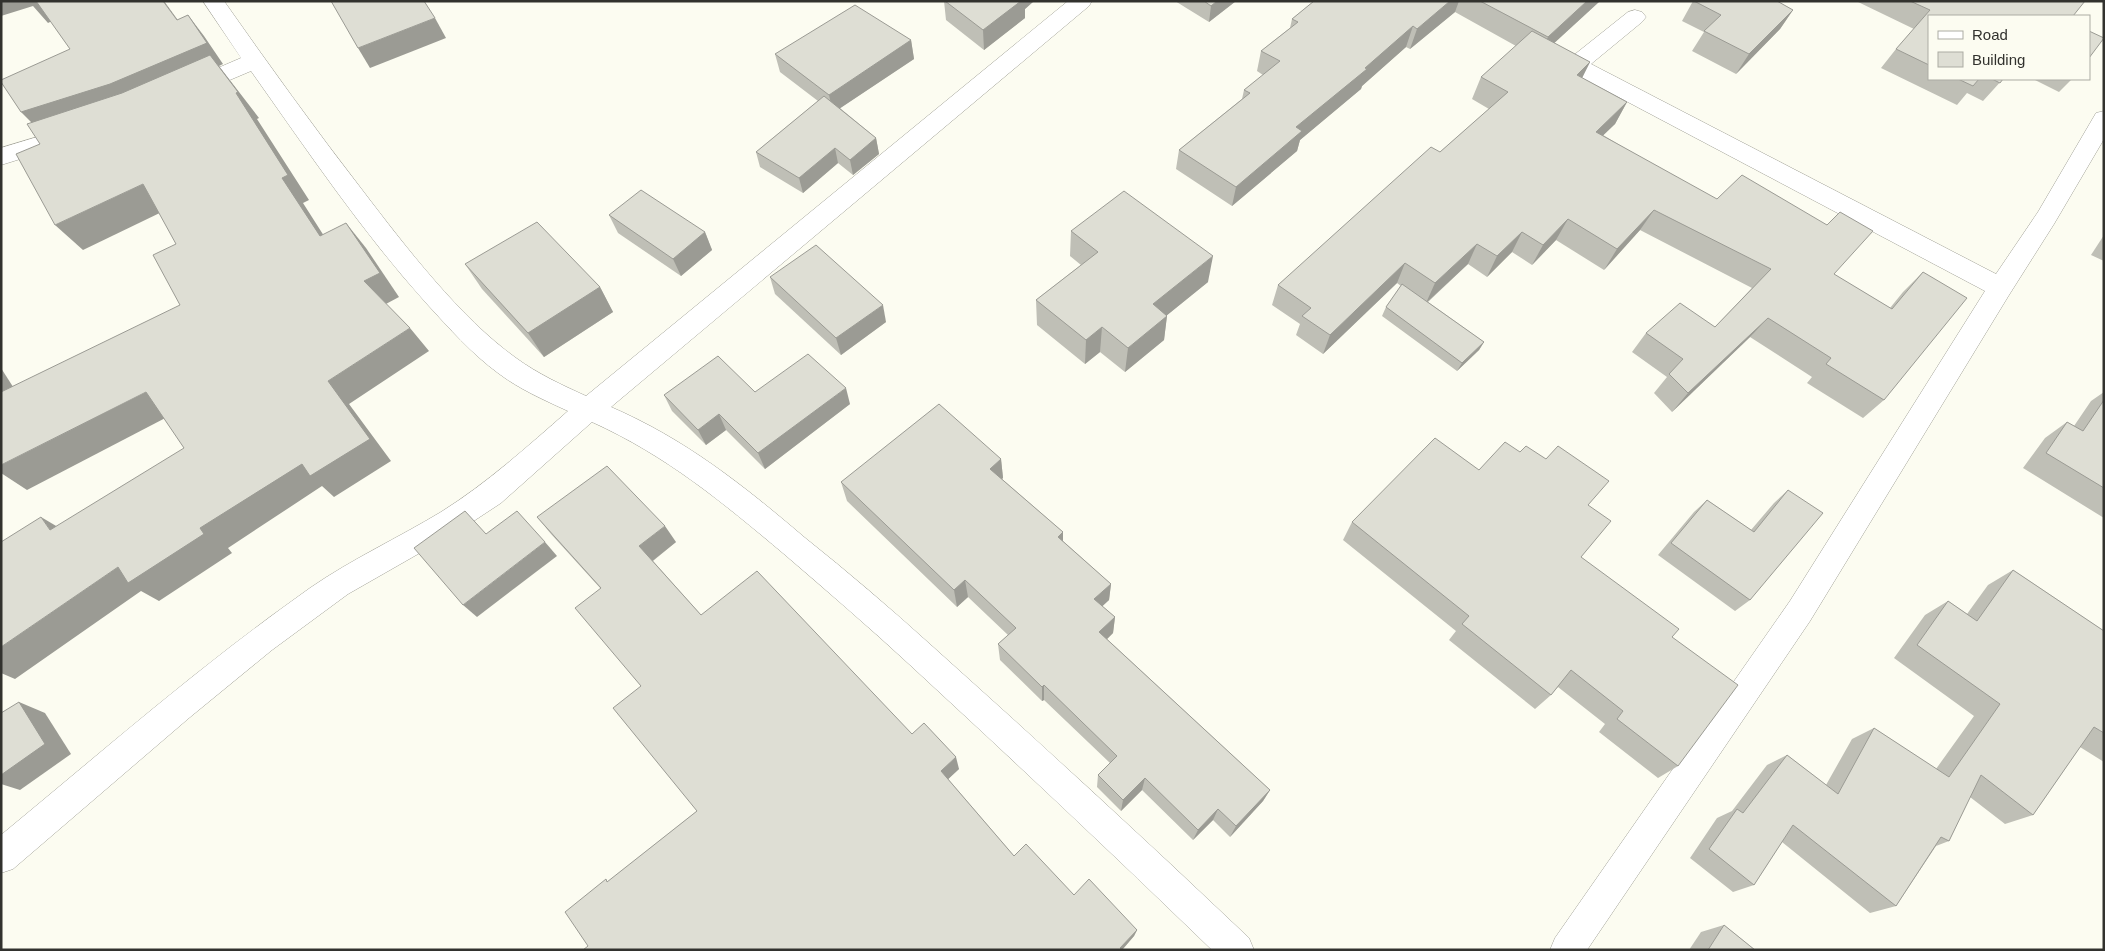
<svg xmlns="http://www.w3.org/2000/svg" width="2105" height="951" font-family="Helvetica,sans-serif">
  <rect width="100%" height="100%" fill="#fcfcf1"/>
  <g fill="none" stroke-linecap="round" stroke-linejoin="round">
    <defs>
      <g id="minor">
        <path d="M 203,1 L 224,1 C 269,65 315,129 363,191 C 405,246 460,318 516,358 C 538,374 562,385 586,396 L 1068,1 L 1092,1 L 1089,6 L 611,407 C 685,439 743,485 804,537 C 848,572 890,608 932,646 C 1039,742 1145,839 1249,938 L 1254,950 L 1212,950 C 1113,854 1012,759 910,665 C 869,627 827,591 784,554 C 722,502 667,456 592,422 L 501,503 L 460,530 L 348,594 L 272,650 L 189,718 L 13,869 L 1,873 L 1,835 C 103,751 202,664 310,588 C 352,559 398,538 441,512 C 487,483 527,447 568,411 C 544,400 519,389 498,373 C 472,354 449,328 427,304 C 362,232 307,150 251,71 L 199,93 L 191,96 L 183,93 L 180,88 L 183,83 L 241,58 Z"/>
        <path d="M 1635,10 L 1642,12 L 1646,17 L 1642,22 L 1591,64 L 1996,274 L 2038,212 L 2096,113 L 2104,111 L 2104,139 L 2054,224 L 2009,295 L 1810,621 L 1587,950 L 1550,950 L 1555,938 L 1790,601 L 1985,291 L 1573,73 L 1569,65 L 1574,55 L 1628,12 Z"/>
        <path d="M 67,128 L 75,130 L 78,136 L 75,142 L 1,165 L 1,148 Z"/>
      </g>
    </defs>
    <!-- minor casing -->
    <use href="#minor" stroke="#a0a096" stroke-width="1"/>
    <!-- minor -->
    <use href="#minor" fill="#fff" fill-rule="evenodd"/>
  </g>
  <!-- wall -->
  <g fill="#bfbfb6">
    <path d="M 944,1 L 1034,1 L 1025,9 L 1025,18 L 984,50 L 946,20 Z"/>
    <path d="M 1175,1 L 1236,1 L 1209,22 Z"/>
    <path d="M 1314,1 L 1600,1 L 1554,43 L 1590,62 L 1582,78 L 1627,102 L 1615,124 L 1603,135 L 1890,308 L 1903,292 L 1923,272 L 1884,400 L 1863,418 L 1807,383 L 1812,377 L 1750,337 L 1672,412 L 1654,393 L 1667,377 L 1632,352 L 1646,333 L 1715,327 L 1752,288 L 1640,230 L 1604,270 L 1556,240 L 1532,265 L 1512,252 L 1487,277 L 1468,264 L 1428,302 L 1484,342 L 1479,350 L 1457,371 L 1382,316 L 1386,307 L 1401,286 L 1397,283 L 1323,354 L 1296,335 L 1300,324 L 1272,305 L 1278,285 L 1440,152 L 1489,109 L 1472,99 L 1481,77 L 1516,46 L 1455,12 L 1410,49 L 1406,47 L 1362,86 L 1361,89 L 1300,140 L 1297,151 L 1232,206 L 1176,169 L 1179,150 L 1242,99 L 1244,90 L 1263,75 L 1257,71 L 1261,51 L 1290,28 L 1292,19 Z"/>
    <path d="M 1693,1 L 1777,1 L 1793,10 L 1780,29 L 1736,74 L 1692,51 L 1704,32 L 1682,21 Z"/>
    <path d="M 1856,1 L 2085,1 L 1929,16 L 1929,79 L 2003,79 L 1983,101 L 1967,93 L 1957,105 L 1881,68 L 1896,49 L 1914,29 Z"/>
    <path d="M 911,40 L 914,59 L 840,108 L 876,138 L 879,154 L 853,175 L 838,163 L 803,193 L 760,167 L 756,152 L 818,101 L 780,72 L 775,54 Z"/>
    <path d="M 2033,79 L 2072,79 L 2059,92 Z"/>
    <path d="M 609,215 L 705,232 L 712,250 L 681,276 L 618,233 Z"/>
    <path d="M 1071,231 L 1208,282 L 1167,315 L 1164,340 L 1125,372 L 1100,352 L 1085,364 L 1037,325 L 1036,300 L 1081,265 L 1070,256 Z"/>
    <path d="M 2104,235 L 2104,261 L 2091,255 Z"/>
    <path d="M 465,264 L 600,287 L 613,312 L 544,357 L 482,289 Z"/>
    <path d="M 770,277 L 886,322 L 841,355 L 775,294 Z"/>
    <path d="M 755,392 L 850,404 L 765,469 L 726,430 L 706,445 L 672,411 L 664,395 Z"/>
    <path d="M 2104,392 L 2104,518 L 2023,468 L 2045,438 L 2067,422 L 2074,426 L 2091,401 Z"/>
    <path d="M 1001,459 L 1003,478 L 1002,479 L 1063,532 L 1063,541 L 1111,584 L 1109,600 L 1102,606 L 1115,617 L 1113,633 L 1107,639 L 1270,790 L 1263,801 L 1230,837 L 1213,820 L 1193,840 L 1142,790 L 1121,811 L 1097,787 L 1098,775 L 1110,763 L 1044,700 L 1042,701 L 1000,660 L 998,644 L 1008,635 L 968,597 L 957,607 L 847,501 L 841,482 Z"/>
    <path d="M 1479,470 L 1589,505 L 1581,557 L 1672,637 L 1678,766 L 1658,778 L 1599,732 L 1605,724 L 1558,687 L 1551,695 L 1535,709 L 1449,640 L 1456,631 L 1343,540 L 1352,522 Z"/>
    <path d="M 1788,490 L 1750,600 L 1735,611 L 1658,555 L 1694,512 L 1707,500 L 1751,530 L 1774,503 Z"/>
    <path d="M 537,517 L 676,542 L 653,561 L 701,615 L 912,734 L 959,769 L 948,779 L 1014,856 L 1074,895 L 1137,930 L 1134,936 L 1122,950 L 588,946 L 609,881 L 697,811 L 641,686 L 601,589 L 551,534 Z"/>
    <path d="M 2013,570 L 2104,631 L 2104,762 L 2080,747 L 2033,815 L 2005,824 L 1970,797 L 1949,841 L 1936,846 L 1896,906 L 1870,913 L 1782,842 L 1754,885 L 1733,892 L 1690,858 L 1717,818 L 1732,811 L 1767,765 L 1787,755 L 1826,785 L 1852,739 L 1874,728 L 1936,769 L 1974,716 L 1894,658 L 1925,615 L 1948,601 L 1967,614 L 1988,585 Z"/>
    <path d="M 1724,925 L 1755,950 L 1689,950 L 1701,932 Z"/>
  </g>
  <!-- shaded-wall -->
  <g fill="#9b9b94">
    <path d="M 1,1 L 36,1 L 54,20 L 48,23 L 33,6 L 1,16 Z"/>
    <path d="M 163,1 L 164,1 L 193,41 L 177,20 Z"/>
    <path d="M 1018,1 L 1034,1 L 1025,9 L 1025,18 L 984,50 L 983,30 Z"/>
    <path d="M 1217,1 L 1236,1 L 1209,22 L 1211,6 Z"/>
    <path d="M 1450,1 L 1459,1 L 1455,12 L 1410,49 L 1417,29 Z"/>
    <path d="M 1587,1 L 1600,1 L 1538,58 L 1548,37 Z"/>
    <path d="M 1793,10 L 1780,29 L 1736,74 L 1749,54 Z"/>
    <path d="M 188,15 L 204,36 L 223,64 L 219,66 L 259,118 L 257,119 L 309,200 L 303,203 L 340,261 L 42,133 L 21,112 Z"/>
    <path d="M 435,18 L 446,38 L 370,68 L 358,48 Z"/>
    <path d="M 1413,26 L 1406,47 L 1362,86 L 1361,89 L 1300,140 L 1297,151 L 1232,206 L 1236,187 L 1296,127 Z"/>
    <path d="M 911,40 L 914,59 L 833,113 L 829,95 Z"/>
    <path d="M 1590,62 L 1579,84 L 1577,75 Z"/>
    <path d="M 1627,102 L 1615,124 L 1585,153 L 1596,132 Z"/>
    <path d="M 876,138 L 879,154 L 853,175 L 850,160 Z"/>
    <path d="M 835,148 L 838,163 L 803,193 L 799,178 Z"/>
    <path d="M 143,184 L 168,209 L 83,250 L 55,225 Z"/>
    <path d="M 1654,210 L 1640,230 L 1604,270 L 1617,249 Z"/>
    <path d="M 1568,219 L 1556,240 L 1532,265 L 1543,245 Z"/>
    <path d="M 346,223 L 366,248 L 399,297 L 384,305 L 364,281 Z"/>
    <path d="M 705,232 L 712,250 L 681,276 L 673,259 Z"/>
    <path d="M 1522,232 L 1512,252 L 1487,277 L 1497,256 Z"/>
    <path d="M 1477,244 L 1468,264 L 1426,303 L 1435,283 Z"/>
    <path d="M 1213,256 L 1208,282 L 1150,329 L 1153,304 Z"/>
    <path d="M 1405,263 L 1397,283 L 1323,354 L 1330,335 Z"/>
    <path d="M 600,287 L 613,312 L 544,357 L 528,333 Z"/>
    <path d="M 883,305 L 886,322 L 841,355 L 836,338 Z"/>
    <path d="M 1167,316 L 1164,340 L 1125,372 L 1128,348 Z"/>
    <path d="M 1768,318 L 1750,337 L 1672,412 L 1688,393 Z"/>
    <path d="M 1102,327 L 1100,352 L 1085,364 L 1086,340 Z"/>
    <path d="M 410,328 L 429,351 L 349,404 L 391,461 L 334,497 L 322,486 L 228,548 L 232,553 L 159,601 L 141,591 L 15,679 L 1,673 L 1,647 L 118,567 L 200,528 L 328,381 Z"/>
    <path d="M 1484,342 L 1479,350 L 1457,371 L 1462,363 Z"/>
    <path d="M 1,368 L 31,415 L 1,394 Z"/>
    <path d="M 846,388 L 850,404 L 765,469 L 758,453 Z"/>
    <path d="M 146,392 L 173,414 L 27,490 L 1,473 L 1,465 Z"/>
    <path d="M 719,414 L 726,430 L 706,445 L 698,430 Z"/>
    <path d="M 1001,459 L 1003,478 L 992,488 L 990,469 Z"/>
    <path d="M 41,517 L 73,536 L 50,530 Z"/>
    <path d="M 665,526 L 676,542 L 651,562 L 639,546 Z"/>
    <path d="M 1063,532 L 1063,550 L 1058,537 Z"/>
    <path d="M 545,542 L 557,556 L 477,617 L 463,605 Z"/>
    <path d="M 965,580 L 968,597 L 957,607 L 954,590 Z"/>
    <path d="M 1111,584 L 1109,600 L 1093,615 L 1094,599 Z"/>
    <path d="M 1115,617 L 1113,633 L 1098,648 L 1099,632 Z"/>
    <path d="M 1044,685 L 1044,700 L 1042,701 L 1042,687 Z"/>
    <path d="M 19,702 L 45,713 L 71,754 L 20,790 L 1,784 L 1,775 Z"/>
    <path d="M 956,757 L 959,769 L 944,783 L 941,771 Z"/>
    <path d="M 1145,778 L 1142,790 L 1121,811 L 1123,800 Z"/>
    <path d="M 1270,790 L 1263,801 L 1230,837 L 1236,826 Z"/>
    <path d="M 1218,809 L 1213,820 L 1193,840 L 1198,830 Z"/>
    <path d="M 1137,930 L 1134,936 L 1122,950 L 1120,948 Z"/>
  </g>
  <!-- building -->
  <g fill="#deded4" stroke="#9b9b94">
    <path d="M 36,1 L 163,1 L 177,20 L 188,15 L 207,43 L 110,84 L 21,112 L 1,82 L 1,80 L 70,49 Z"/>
    <path d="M 331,1 L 424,1 L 435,18 L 358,48 Z"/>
    <path d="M 945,1 L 1021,1 L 983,30 Z"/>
    <path d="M 1204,1 L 1217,1 L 1211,6 Z"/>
    <path d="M 1314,1 L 1450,1 L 1417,29 L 1413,26 L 1365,68 L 1367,69 L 1296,127 L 1302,131 L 1236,187 L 1179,150 L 1250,93 L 1244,90 L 1280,61 L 1261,51 L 1298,22 L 1292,19 Z"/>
    <path d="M 1480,1 L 1587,1 L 1548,37 Z"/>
    <path d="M 1694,1 L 1777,1 L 1793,10 L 1749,54 L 1704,31 L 1721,15 Z"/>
    <path d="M 1910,1 L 2085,1 L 2073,16 L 1929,16 L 1929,65 L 1896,49 L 1930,10 Z"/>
    <path d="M 855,5 L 911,40 L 829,95 L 775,54 Z"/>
    <path d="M 1532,31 L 1590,62 L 1577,75 L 1627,102 L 1596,132 L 1717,199 L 1742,175 L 1827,225 L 1840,212 L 1873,231 L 1834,274 L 1892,309 L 1923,272 L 1967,298 L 1884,400 L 1826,364 L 1831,358 L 1768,318 L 1688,393 L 1669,374 L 1683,359 L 1646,333 L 1680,303 L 1715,327 L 1771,269 L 1654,210 L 1617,249 L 1568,219 L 1543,245 L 1522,232 L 1497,256 L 1477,244 L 1435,283 L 1405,263 L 1330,335 L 1302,316 L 1311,308 L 1278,285 L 1431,147 L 1440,152 L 1508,92 L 1481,77 Z"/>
    <path d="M 2089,31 L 2104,38 L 2089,58 Z"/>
    <path d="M 210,55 L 238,92 L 236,93 L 288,175 L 282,178 L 320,236 L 346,223 L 380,273 L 364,281 L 410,328 L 328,381 L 370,439 L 310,476 L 302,464 L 200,528 L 204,534 L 128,583 L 118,567 L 1,647 L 1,542 L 41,517 L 50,530 L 184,448 L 146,392 L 1,465 L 1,392 L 180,305 L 153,255 L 176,244 L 143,184 L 55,225 L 16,154 L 40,144 L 27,124 L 122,93 Z"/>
    <path d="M 1958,79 L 1979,79 L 1973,86 Z"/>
    <path d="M 1992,79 L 2003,79 L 2000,83 Z"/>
    <path d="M 824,96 L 876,138 L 850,160 L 835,148 L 799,178 L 756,152 Z"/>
    <path d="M 641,190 L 705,232 L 673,259 L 609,215 Z"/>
    <path d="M 1124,191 L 1213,256 L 1153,304 L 1167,316 L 1128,348 L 1102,327 L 1086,340 L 1036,300 L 1098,252 L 1071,231 Z"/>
    <path d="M 537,222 L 600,287 L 528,333 L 465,264 Z"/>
    <path d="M 816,245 L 883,305 L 836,338 L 770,277 Z"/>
    <path d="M 1402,284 L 1484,342 L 1462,363 L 1386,307 Z"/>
    <path d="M 808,354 L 846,388 L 758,453 L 719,414 L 698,430 L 664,395 L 718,356 L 755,392 Z"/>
    <path d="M 2104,400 L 2104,488 L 2046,453 L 2067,422 L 2083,431 Z"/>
    <path d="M 939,404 L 1001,459 L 990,469 L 1063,532 L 1058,537 L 1111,584 L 1094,599 L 1115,617 L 1099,632 L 1270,790 L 1236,826 L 1218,809 L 1198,830 L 1145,778 L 1123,800 L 1098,775 L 1117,756 L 1044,685 L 1042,687 L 998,644 L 1016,628 L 965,580 L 954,590 L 841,482 Z"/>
    <path d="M 1435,438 L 1479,470 L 1505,442 L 1520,452 L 1526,446 L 1546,459 L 1558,446 L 1609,481 L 1588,505 L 1611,521 L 1581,557 L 1679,629 L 1672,637 L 1738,685 L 1678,766 L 1617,719 L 1623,711 L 1571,670 L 1551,695 L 1462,624 L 1469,616 L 1352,522 Z"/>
    <path d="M 607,466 L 665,526 L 639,546 L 701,615 L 757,571 L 912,734 L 924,723 L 956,757 L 941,771 L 1014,856 L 1026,844 L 1074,895 L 1089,879 L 1137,930 L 1120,948 L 1122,950 L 583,950 L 588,946 L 565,912 L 606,879 L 607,882 L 697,811 L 613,708 L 641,686 L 575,608 L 601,588 L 537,517 Z"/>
    <path d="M 1788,490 L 1823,513 L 1750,600 L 1671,543 L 1707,500 L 1754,532 Z"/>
    <path d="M 465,511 L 486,534 L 517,511 L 545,542 L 463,605 L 414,548 Z"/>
    <path d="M 2013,570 L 2104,631 L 2104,733 L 2094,727 L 2033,815 L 1981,775 L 1949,841 L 1941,837 L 1896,906 L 1793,825 L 1754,885 L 1709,849 L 1737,809 L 1743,813 L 1787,755 L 1838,794 L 1874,728 L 1949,777 L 2000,704 L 1917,645 L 1948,601 L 1977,621 Z"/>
    <path d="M 19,702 L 45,744 L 1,775 L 1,713 Z"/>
    <path d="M 1724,925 L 1755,950 L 1708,950 Z"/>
  </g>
  <!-- border -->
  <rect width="2105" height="951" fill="none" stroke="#32322e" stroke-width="5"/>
  <!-- legend -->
  <rect x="1928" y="15" width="162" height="65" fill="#fcfcf1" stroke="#ababa3"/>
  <rect x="1938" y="31" width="25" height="8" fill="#ffffff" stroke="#ababa3"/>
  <text x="1972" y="40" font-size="15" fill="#32322e">Road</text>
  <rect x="1938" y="52" width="25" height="15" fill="#deded4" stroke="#ababa3"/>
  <text x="1972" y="65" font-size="15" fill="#32322e">Building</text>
</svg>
